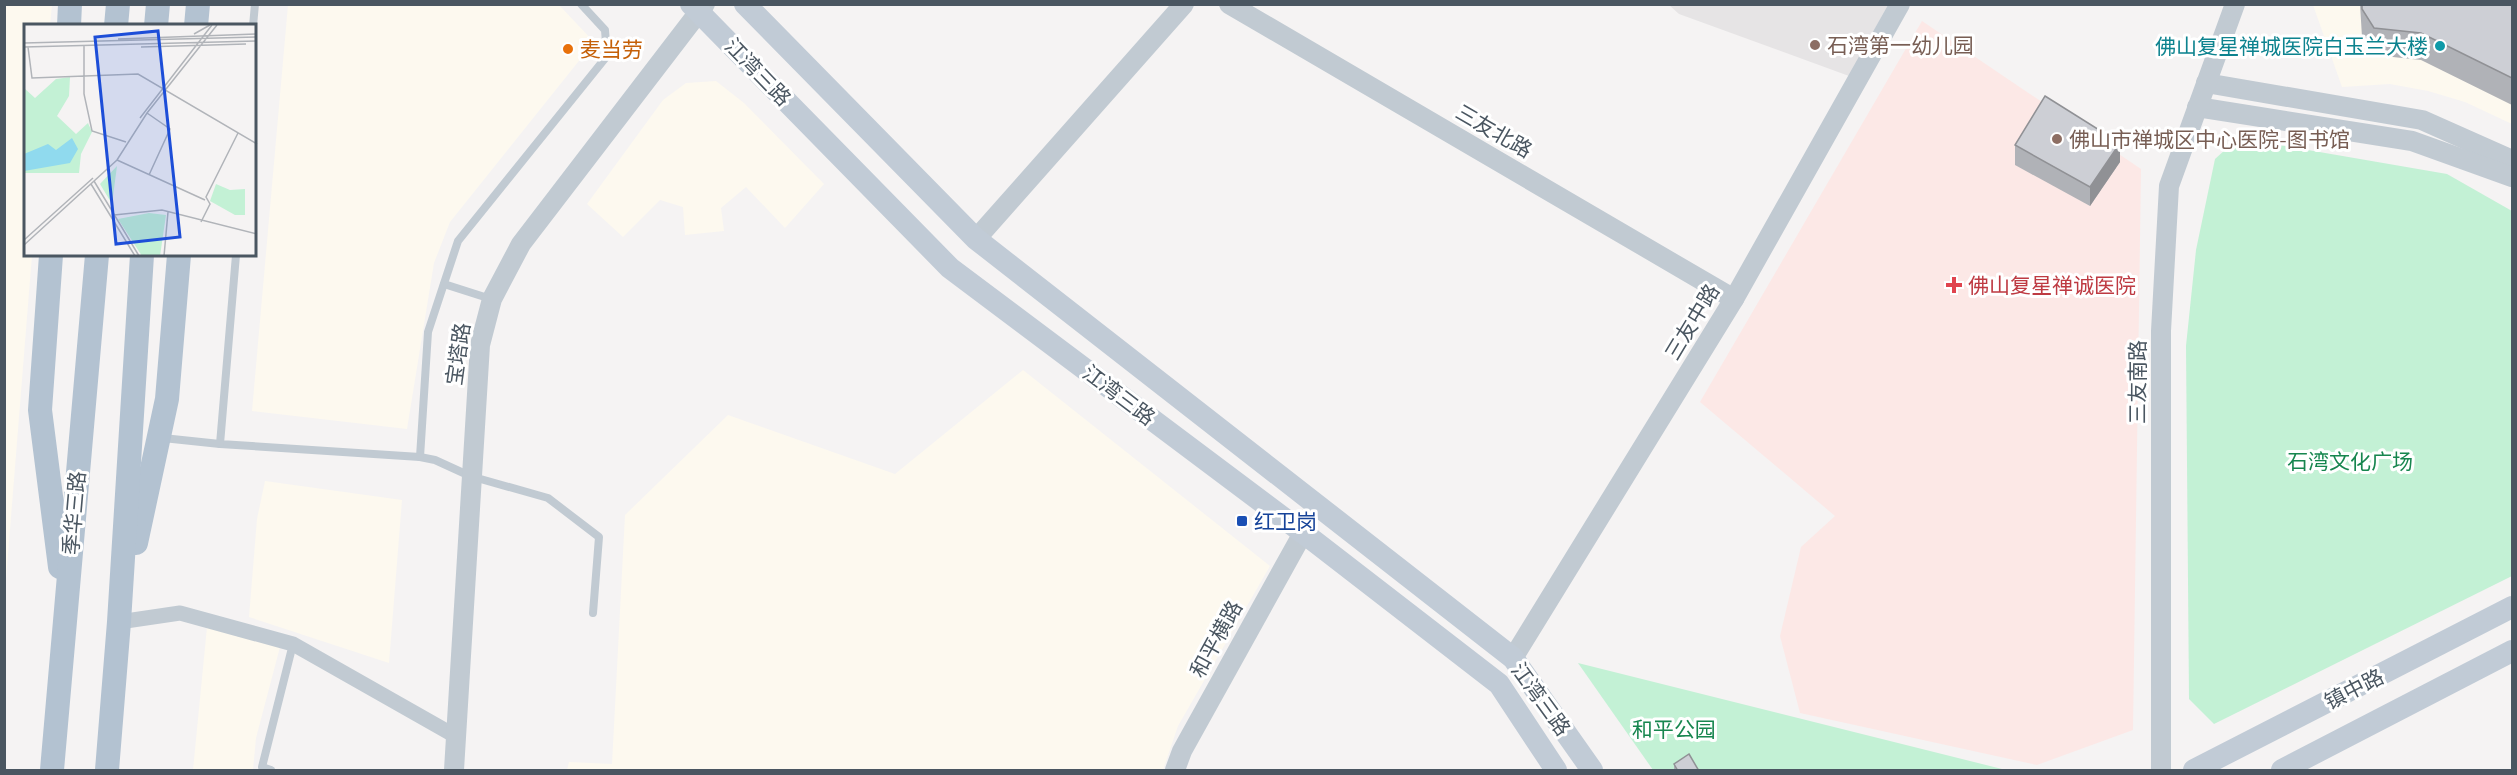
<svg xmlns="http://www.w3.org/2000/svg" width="2517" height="775" font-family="Montserrat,'Noto Sans SC',sans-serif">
  <rect width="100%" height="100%" fill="#f5f3f3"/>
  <!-- commercial -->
  <g fill="#fdf9ef">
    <path d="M 5,4 L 52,5 L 50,25 L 26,26 L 26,255 L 32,255 L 5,592 Z"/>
    <path d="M 288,5 L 559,5 L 594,42 L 450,222 L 434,263 L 407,429 L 252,411 Z"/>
    <path d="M 2313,5 L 2512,5 L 2512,124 L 2465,102 L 2428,91 L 2390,84 L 2342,87 Z"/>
    <path d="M 716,81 L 744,103 L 824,184 L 785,228 L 746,187 L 721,208 L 724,231 L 685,235 L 683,207 L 660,200 L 623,237 L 587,204 L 663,100 L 686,83 Z"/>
    <path d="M 1023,370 L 1270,566 L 1178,726 L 1163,770 L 567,770 L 569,762 L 612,764 L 625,515 L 728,415 L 895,474 Z"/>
    <path d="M 265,481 L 402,500 L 389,663 L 249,617 L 257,519 Z"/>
    <path d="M 207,627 L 280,647 L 256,738 L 253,770 L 193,770 Z"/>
  </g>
  <!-- education -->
  <path fill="#e6e4e5" d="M 1669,5 L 1888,5 L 1849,76 L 1679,14 Z"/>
  <!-- medical -->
  <path fill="#fce8e6" d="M 1922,21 L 2141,169 L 2133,730 L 2037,765 L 1800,713 L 1780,636 L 1801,547 L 1835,516 L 1700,402 Z"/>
  <!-- green -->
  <g fill="#c3f1d5">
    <path d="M 2238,138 L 2447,174 L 2512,211 L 2512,576 L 2214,724 L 2189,699 L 2186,346 L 2196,250 L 2215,159 Z"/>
    <path d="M 1578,663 L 2006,770 L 1653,770 Z"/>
  </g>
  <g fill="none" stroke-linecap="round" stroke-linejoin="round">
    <!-- service -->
    <g stroke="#c1cad2" stroke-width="8">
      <path d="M 253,26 L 255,4"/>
      <path d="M 236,255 L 220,444 L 420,457 L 435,460 L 470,476 L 548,498 L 599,537 L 593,613"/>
      <path d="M 444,284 L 491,299"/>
      <path d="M 163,438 L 220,444"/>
      <path d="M 420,457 L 428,332 L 458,241 L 607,56 L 605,30 L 581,4"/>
      <path d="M 271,770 L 262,767 L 293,644"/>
    </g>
    <!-- minor -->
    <path stroke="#c1cad2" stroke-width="15" d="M 119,622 L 180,613 L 293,644 L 457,737"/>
    <!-- tertiary -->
    <g stroke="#c1cad2" stroke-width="20">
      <path d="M 1229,4 L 1734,299"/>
      <path d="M 2206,83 L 2422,120 L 2512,160"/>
      <path d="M 2197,107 L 2412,141 L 2512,177"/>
      <path d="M 976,239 L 1184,4"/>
      <path d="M 1513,658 L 1734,299 L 1900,4"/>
      <path d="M 454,770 L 480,345 L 492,299 L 521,244 L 705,4"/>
      <path d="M 1175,770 L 1182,751 L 1303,533"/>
      <path d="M 2161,770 L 2161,331 L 2169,186 L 2235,4"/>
    </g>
    <!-- secondary -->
    <g stroke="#c1cbd6" stroke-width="22">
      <path d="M 691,4 L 950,268 L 1314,541 L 1499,684 L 1556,770"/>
      <path d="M 745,4 L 976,239 L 1513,658 L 1592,770"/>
      <path d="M 2194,770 L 2512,607"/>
      <path d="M 2282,770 L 2512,651"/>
    </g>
    <!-- primary -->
    <g stroke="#b3c2d1" stroke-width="24">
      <path d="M 69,26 L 70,4"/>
      <path d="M 116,26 L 118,4"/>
      <path d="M 156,26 L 158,4"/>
      <path d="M 196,26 L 198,4"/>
      <path d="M 51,255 L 40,410 L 60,567"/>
      <path d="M 136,543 L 167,399 L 179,255"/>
      <path d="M 52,770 L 97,255"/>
      <path d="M 107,770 L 119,622 L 142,255"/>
    </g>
  </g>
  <!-- wall -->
  <g fill="#b0b2b7">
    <path d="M 2360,4 L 2512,4 L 2512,105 L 2421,60 L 2374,55 L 2362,37 Z"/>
    <path d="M 2015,145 L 2120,162 L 2090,206 L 2015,165 Z"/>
    <path d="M 1674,764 L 1678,771 L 1674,771 Z"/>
  </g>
  <!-- shaded-wall -->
  <path fill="#909195" d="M 2120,143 L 2120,162 L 2090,206 L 2090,187 Z"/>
  <!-- building -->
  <g fill="#cdcfd5" stroke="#909195" stroke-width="1.5">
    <path d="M 2362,4 L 2512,4 L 2512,78 L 2421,33 L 2374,28 L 2362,9 Z"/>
    <path d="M 2045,96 L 2120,143 L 2090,187 L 2015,145 Z"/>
    <path d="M 1689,754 L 1699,771 L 1678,771 L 1674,764 Z"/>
  </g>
  <!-- markers -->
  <g fill="#8d6e63" stroke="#fff" stroke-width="2">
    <circle cx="1815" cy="45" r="6"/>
    <circle cx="2057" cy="139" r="6"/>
  </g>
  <circle fill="#0f9aa8" stroke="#fff" stroke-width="2" cx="2440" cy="46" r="6"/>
  <circle fill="#e8710a" stroke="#fff" stroke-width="2" cx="568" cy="49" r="6"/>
  <path fill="#e0444e" stroke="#fff" stroke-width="2" d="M1951 276h6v6h6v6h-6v6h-6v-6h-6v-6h6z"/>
  <rect fill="#1a4fb4" stroke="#fff" stroke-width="2" x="1236" y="515" width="12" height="12" rx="3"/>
  <g text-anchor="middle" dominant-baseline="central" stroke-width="6" stroke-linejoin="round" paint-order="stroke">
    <!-- education labels -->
    <g font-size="21" fill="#785e54" stroke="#fff" text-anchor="start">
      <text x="1827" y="45">石湾第一幼儿园</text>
      <text x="2069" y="139">佛山市禅城区中心医院-图书馆</text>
    </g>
    <!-- culture labels -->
    <g font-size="21" fill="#0d838f" stroke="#fff" text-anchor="end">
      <text x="2428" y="46">佛山复星禅城医院白玉兰大楼</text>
    </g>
    <!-- food labels -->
    <g font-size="21" fill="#c56008" stroke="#fff" text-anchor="start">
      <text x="580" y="49">麦当劳</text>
    </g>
    <!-- street labels -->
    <g font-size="21" fill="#4a5661" stroke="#fff">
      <text transform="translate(758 72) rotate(46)">江湾三路</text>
      <text transform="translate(1494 131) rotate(30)">三友北路</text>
      <text transform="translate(1692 322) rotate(-59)">三友中路</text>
      <text transform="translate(458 354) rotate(-82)">宝塔路</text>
      <text transform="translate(2137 382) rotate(-90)">三友南路</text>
      <text transform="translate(1119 395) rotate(37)">江湾三路</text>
      <text transform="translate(74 513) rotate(-85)">季华三路</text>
      <text transform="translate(1216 639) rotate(-61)">和平横路</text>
      <text transform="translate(2354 689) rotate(-27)">镇中路</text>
      <text transform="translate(1541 699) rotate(54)">江湾三路</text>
    </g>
    <!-- health labels -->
    <g font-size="21" fill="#be3a42" stroke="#fff" text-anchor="start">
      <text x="1968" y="285">佛山复星禅诚医院</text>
    </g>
    <!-- park labels -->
    <g font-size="21" fill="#17864f" stroke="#fff">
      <text x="2350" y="461">石湾文化广场</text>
      <text x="1674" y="729">和平公园</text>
    </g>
    <!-- transit labels -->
    <g font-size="21" fill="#164399" stroke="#fff" text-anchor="start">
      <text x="1254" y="521">红卫岗</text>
    </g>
  </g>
  <!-- overview -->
  <g transform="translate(24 24)">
    <rect width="232" height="232" fill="#f5f3f3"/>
    <path d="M 46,53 L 45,72 L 33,92 L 52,110 L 64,99 L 68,108 L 57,130 L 55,149 L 0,149 L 0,64 L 11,74 L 32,55 ZM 93,142 L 88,180 L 76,160 ZM 192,160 L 206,166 L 221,165 L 221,191 L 211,191 L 186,177 ZM 125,189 L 142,191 L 136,232 L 118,232 L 94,195 Z" fill="#c3f1d5"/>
    <path d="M 48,114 L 54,125 L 46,139 L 0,147 L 0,130 L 24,120 L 32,126 Z" fill="#90daee"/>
    <path fill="none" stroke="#b1b4b9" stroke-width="1.5" d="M 170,10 L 186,1M 94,15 L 233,10M 0,19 L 233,13M 60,22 L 60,70 L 68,107 L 102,118M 0,23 L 233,17M 4,23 L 8,54 L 114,50 L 233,120M 117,23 L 222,20M 123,89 L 146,105 L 125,151M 116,94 L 188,1M 93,136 L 181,176M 70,157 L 115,232M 67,160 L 111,232M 90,191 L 138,186 L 233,210M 177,198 L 186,180 L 182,173 L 214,109M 0,216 L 69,154M 0,221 L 93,136 L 123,89 L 193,1M 140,232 L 144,188"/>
    <path fill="#1d4ed8" fill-opacity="0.15" stroke="#1d4ed8" stroke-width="3" d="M 134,7 L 156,213 L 92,220 L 71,13 Z"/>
    <rect width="232" height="232" fill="none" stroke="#4a5661" stroke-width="3"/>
  </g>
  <!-- border -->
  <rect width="2517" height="775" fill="none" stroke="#4a5661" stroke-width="12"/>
</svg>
